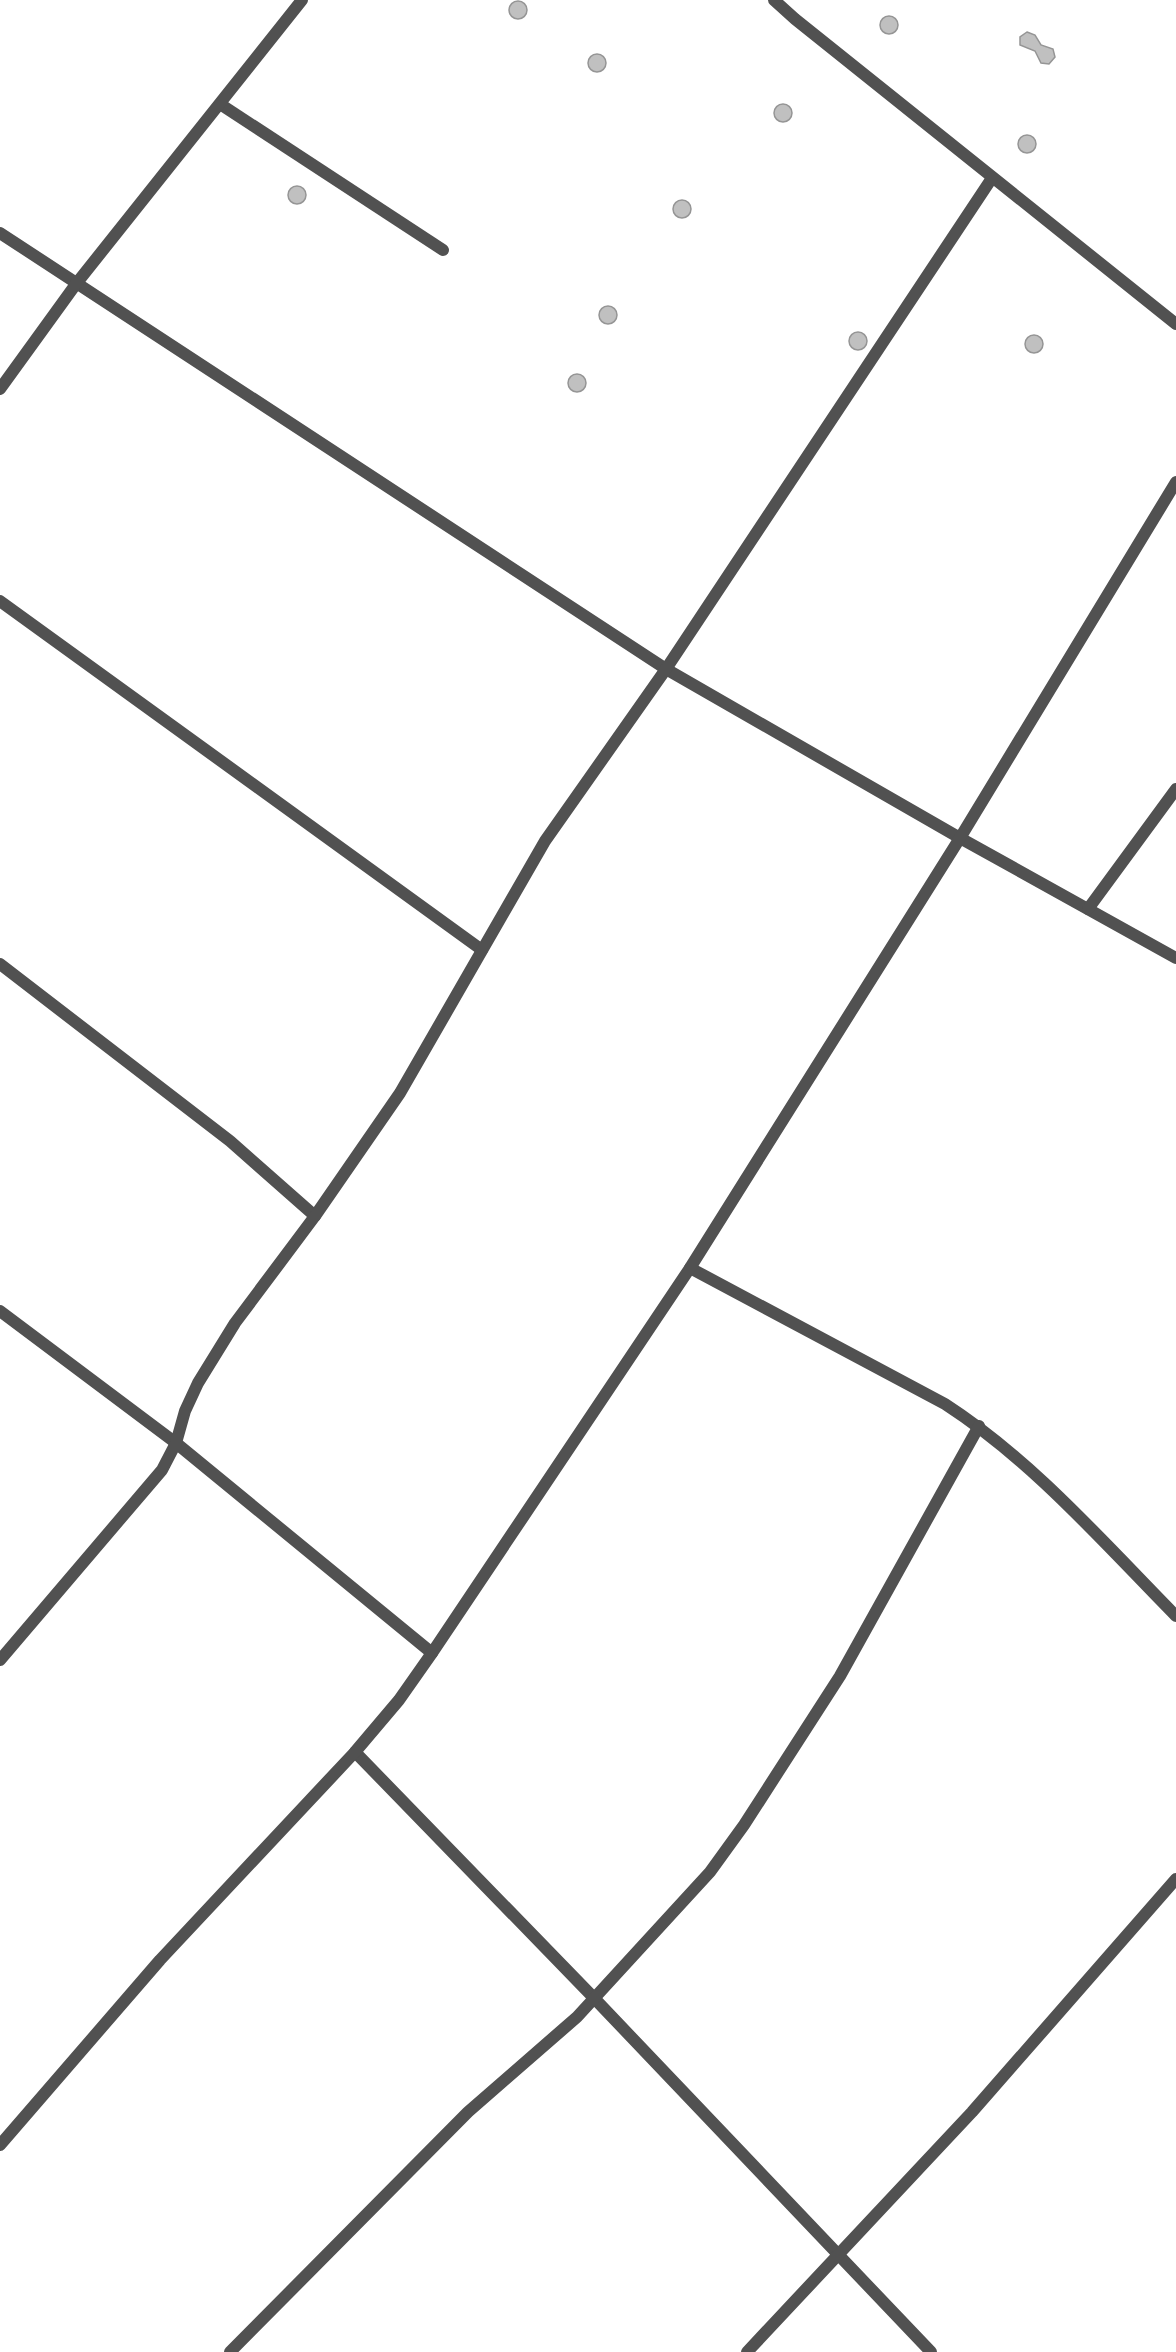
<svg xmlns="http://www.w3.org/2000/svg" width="1176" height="2352" font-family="'Noto Sans',sans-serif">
  <rect width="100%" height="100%" fill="#fff"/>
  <!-- building -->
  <g fill="#c0c0c0" stroke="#959595" stroke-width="1.5">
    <circle cx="518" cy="10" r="9"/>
    <circle cx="889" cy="25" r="9"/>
    <path d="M 1027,32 L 1035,35 L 1041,45 L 1053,49 L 1055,57 L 1049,64 L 1041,63 L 1035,51 L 1020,45 L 1020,37 Z"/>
    <circle cx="597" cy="63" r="9"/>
    <circle cx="783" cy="113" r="9"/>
    <circle cx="1027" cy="144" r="9"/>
    <circle cx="297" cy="195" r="9"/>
    <circle cx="682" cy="209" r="9"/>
    <circle cx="608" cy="315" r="9"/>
    <circle cx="858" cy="341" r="9"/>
    <circle cx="1034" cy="344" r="9"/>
    <circle cx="577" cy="383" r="9"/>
  </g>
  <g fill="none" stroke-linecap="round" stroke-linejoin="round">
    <!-- minor -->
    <g stroke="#515151" stroke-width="12">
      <path d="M 774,0 L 795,19 L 1176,324"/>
      <path d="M 220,104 L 443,250"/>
      <path d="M 0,233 L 666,669 L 960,838 L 1176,958"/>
      <path d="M 0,389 L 76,284 L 302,0"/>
      <path d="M 0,601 L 482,950"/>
      <path d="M 1088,909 L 1176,789"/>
      <path d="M 0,964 L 230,1141 L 315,1216"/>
      <path d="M 690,1268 L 945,1404 C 1033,1461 1103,1542 1176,1616"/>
      <path d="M 0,1311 L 176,1443 L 432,1653"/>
      <path d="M 0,1660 L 162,1470 L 176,1443 L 185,1411 L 198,1383 L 235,1323 L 315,1216 L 400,1093 L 545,841 L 666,669 L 992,178"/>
      <path d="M 355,1752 L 594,1998 L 931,2352"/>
      <path d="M 0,2145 L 160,1960 L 355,1752 L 399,1700 L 432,1653 L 690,1268 L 960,838 L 1176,482"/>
      <path d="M 230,2352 L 468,2112 L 577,2017 L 710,1872 L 744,1825 L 840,1676 L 979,1426"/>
      <path d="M 747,2352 L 972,2112 L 1176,1879"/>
    </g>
  </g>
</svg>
